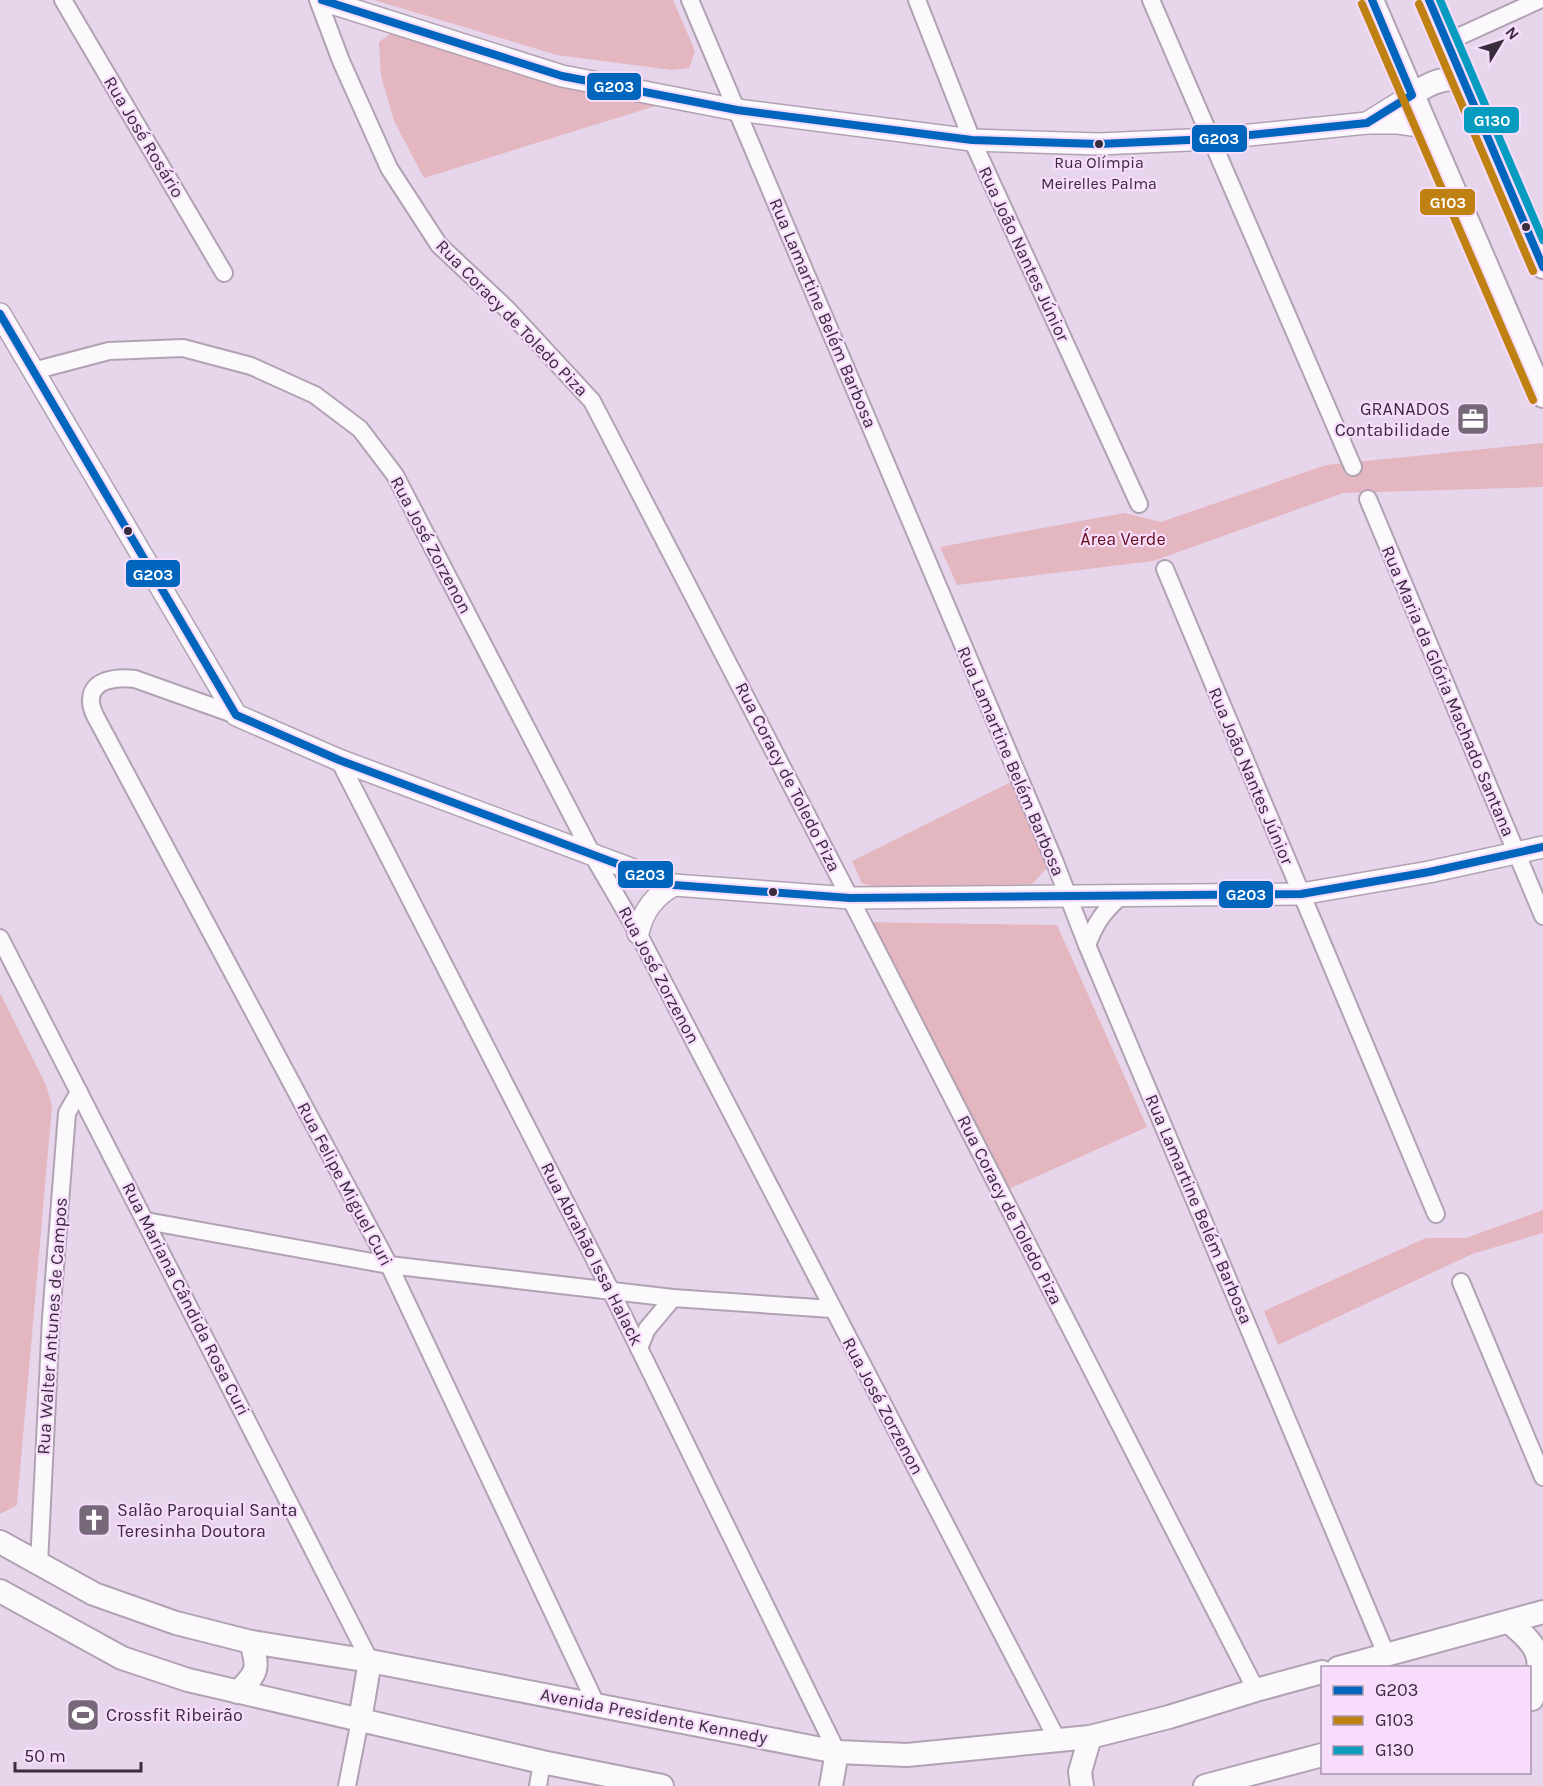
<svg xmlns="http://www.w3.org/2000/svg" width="1543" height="1786" font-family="Karla,sans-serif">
  <rect width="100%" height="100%" fill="#e7d5eb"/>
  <!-- green -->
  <g fill="#e4b6bf">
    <path d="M 374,0 L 673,0 L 695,51 L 689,68 L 672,70 L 557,55 Z"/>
    <path d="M 401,26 L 665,103 L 424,178 L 394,121 L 381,76 L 379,42 Z"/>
    <path d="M 1543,443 L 1543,487 L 1343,493 L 1153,561 L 957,585 L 940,547 L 1124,513 L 1161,522 L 1326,465 Z"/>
    <path d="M 1019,778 L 1054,860 L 1032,884 L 874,887 L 862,883 L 852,861 Z"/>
    <path d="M 857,922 L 1057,925 L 1147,1127 L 1002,1192 Z"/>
    <path d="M 0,993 L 46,1085 L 52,1106 L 17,1505 L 0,1514 Z"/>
    <path d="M 1543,1210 L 1543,1233 L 1472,1254 L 1278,1345 L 1264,1311 L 1426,1238 L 1466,1238 Z"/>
  </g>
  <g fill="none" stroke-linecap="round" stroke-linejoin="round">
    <defs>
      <g id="minor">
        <path d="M 63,0 L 224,273"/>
        <path d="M 318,0 L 341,61 L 389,168 L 439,245 L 507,309 L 592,401 L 850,898 L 1256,1690"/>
        <path d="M 690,0 L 1054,860 L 1087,945 L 1386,1654"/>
        <path d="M 917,0 L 972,140 L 1139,504"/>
        <path d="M 1151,0 L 1353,467"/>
        <path d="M 1447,42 L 1539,0"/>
        <path d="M 33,371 L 109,351 L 183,348 L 251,366 L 315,395 L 360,429 L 395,475 L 592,854 L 638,933 L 1058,1741"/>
        <path d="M 1368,499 L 1543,916"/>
        <path d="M 1165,569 L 1436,1214"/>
        <path d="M 236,715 L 135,679 C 120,677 92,678 91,699 C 90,707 95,716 99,723 L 389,1265 L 597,1706"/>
        <path d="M 339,760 L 611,1291 L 837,1752"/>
        <path d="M 0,938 L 370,1661"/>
        <path d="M 1087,945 C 1096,922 1103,912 1121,896"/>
        <path d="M 146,1221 L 389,1265 L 673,1298 L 832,1309"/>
        <path d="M 1461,1282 L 1543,1477"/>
        <path d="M 639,1348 L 647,1329 L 673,1298"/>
        <path d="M 39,1564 L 51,1318 L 67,1113 L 79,1092"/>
        <path d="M 347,1786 L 360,1720"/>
        <path d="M 538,1786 L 542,1762"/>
      </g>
      <g id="tertiary">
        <path d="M 322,0 L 562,76 L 737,110 L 972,140 L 1099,144 L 1211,139 L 1367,123 L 1398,123 L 1427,127"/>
        <path d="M 1367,123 L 1412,95"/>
        <path d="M 0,314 L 236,715 L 339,760 L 674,885 L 850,898 L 1301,894 L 1429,872 L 1543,847"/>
        <path d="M 638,933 C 643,911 654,896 674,885"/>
      </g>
      <g id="secondary">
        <path d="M 1372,0 L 1543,396"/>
        <path d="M 1429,0 L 1543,267"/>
        <path d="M 1412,95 C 1430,83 1442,77 1464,79"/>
        <path d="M 0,1542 L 94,1594 L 176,1623 L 251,1642 L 370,1661 L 837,1752 L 907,1755 L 1090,1737 L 1169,1717 L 1256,1690 L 1322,1672"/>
        <path d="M 0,1591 L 122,1658 L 188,1680 L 542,1762 L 662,1786"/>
        <path d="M 1509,1622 C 1543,1650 1543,1658 1532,1699"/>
        <path d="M 1338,1668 L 1543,1612"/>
        <path d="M 238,1692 C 258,1672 259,1669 251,1642"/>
        <path d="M 360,1720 L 370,1661"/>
        <path d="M 831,1786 L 837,1752"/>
        <path d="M 1082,1786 L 1080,1772 L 1090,1737"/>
        <path d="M 1205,1786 L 1322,1755"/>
      </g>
    </defs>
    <!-- minor casing -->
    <use href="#minor" stroke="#b1a2b3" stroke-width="20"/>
    <!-- tertiary casing -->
    <use href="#tertiary" stroke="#b1a2b3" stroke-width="24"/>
    <!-- secondary casing -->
    <use href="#secondary" stroke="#b1a2b3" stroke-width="26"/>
    <!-- minor -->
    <use href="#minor" stroke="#fbf9fc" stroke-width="16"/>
    <!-- tertiary -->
    <use href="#tertiary" stroke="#fbf9fc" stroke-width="21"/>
    <!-- secondary -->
    <use href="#secondary" stroke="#fbf9fc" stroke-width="22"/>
    <defs>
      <g id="bus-1">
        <path d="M 322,0 L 562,76 L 737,110 L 972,140 L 1099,144 L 1211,139 L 1367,123 L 1412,95 L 1372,0"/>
        <path d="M 1429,0 L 1543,267"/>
        <path d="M 0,314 L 236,715 L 339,760 L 674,885 L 850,898 L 1301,894 L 1429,872 L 1543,847"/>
      </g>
      <g id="bus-2">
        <path d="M 1362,4 L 1533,400"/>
        <path d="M 1419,4 L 1533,271"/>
      </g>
      <path id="bus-3" d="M 1440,0 L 1543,240"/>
    </defs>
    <!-- bus-1 casing -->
    <use href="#bus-1" stroke="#f7dcfc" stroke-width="12"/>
    <!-- bus-2 casing -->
    <use href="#bus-2" stroke="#f7dcfc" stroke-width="12"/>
    <!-- bus-3 casing -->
    <use href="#bus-3" stroke="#f7dcfc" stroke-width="12"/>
    <!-- bus-1 -->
    <use href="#bus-1" stroke="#0065bd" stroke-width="8"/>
    <!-- bus-2 -->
    <use href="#bus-2" stroke="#be8112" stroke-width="8"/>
    <!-- bus-3 -->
    <use href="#bus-3" stroke="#069cbf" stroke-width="8"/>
  </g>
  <!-- icons -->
  <defs>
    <symbol id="office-square" viewBox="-11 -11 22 22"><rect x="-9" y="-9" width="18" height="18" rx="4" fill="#766779" stroke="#f7dcfc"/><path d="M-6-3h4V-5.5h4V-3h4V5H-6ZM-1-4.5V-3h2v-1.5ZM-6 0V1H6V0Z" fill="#fff"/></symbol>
    <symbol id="church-square" viewBox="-11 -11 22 22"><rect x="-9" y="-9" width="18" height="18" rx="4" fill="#766779" stroke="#f7dcfc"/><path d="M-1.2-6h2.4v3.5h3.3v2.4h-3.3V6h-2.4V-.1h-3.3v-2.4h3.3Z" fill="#fff"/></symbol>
    <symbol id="stadium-square" viewBox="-11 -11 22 22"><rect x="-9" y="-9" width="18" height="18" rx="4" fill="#766779" stroke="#f7dcfc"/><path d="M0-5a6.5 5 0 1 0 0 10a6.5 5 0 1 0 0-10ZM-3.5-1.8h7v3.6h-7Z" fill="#fff"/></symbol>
  </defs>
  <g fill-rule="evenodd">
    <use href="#office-square" x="1454" y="400" width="38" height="38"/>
    <use href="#church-square" x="75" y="1501" width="38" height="38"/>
    <use href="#stadium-square" x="64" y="1696" width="38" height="38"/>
  </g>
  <!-- markers -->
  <g fill="#392c3c" stroke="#f7dcfc" stroke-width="2">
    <circle cx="1099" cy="144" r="5"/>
    <circle cx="1526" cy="227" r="5"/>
    <circle cx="128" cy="531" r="5"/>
    <circle cx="773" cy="892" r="5"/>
  </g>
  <g text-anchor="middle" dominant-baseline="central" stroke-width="4.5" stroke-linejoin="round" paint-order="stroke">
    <!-- bus labels -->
    <g font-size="16" fill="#392c3c" stroke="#f7dcfc">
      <text x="1099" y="162">Rua Olímpia<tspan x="1099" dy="21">Meirelles Palma</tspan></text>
    </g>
    <!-- street labels -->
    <g font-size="18" fill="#392c3c" stroke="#f7dcfc">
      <text transform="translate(144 137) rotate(59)">Rua José Rosário</text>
      <text transform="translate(1024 254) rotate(65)">Rua João Nantes Júnior</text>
      <text transform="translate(823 313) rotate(67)">Rua Lamartine Belém Barbosa</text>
      <text transform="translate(512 318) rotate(46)">Rua Coracy de Toledo Piza</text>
      <text transform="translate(431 545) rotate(62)">Rua José Zorzenon</text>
      <text transform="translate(1448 691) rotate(67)">Rua Maria da Glória Machado Santana</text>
      <text transform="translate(1011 761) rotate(67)">Rua Lamartine Belém Barbosa</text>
      <text transform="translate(1251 776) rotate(67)">Rua João Nantes Júnior</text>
      <text transform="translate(788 777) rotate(63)">Rua Coracy de Toledo Piza</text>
      <text transform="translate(659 975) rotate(62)">Rua José Zorzenon</text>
      <text transform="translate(345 1184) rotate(62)">Rua Felipe Miguel Curi</text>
      <text transform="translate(1199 1209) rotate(67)">Rua Lamartine Belém Barbosa</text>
      <text transform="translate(1010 1210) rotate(63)">Rua Coracy de Toledo Piza</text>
      <text transform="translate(592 1254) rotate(63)">Rua Abrahão Issa Halack</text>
      <text transform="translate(186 1299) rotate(63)">Rua Mariana Cândida Rosa Curi</text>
      <text transform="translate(52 1326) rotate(-86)">Rua Walter Antunes de Campos</text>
      <text transform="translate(883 1406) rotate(62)">Rua José Zorzenon</text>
      <text transform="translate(654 1716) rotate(11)">Avenida Presidente Kennedy</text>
    </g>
    <!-- poi labels -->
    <g font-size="18" fill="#392c3c" stroke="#f7dcfc" text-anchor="start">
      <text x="1450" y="409" text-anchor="end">GRANADOS<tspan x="1450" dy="21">Contabilidade</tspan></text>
      <text x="117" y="1510">Salão Paroquial Santa<tspan x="117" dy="21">Teresinha Doutora</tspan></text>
      <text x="106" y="1715">Crossfit Ribeirão</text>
    </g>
    <!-- park labels -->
    <g font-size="18" fill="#650d1a" stroke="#f7dcfc">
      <text x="1123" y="539">Área Verde</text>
    </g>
  </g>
  <g stroke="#f7dcfc" stroke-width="2">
    <rect x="586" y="72" width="56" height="29" rx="6" fill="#0065bd"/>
    <rect x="1463" y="106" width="57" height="28" rx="6" fill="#069cbf"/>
    <rect x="1191" y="124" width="57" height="29" rx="6" fill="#0065bd"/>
    <rect x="1419" y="188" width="57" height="28" rx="6" fill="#be8112"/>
    <rect x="125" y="559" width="56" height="29" rx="6" fill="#0065bd"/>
    <rect x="617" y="860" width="57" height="29" rx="6" fill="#0065bd"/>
    <rect x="1218" y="880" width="56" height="29" rx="6" fill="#0065bd"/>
  </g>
  <g font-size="16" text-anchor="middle" font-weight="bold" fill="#fff">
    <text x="614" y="92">G203</text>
    <text x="1492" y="126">G130</text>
    <text x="1219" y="144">G203</text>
    <text x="1448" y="208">G103</text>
    <text x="153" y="580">G203</text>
    <text x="645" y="880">G203</text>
    <text x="1246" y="900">G203</text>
  </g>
  <!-- legend -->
  <rect x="1321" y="1666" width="210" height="108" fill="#f7dcfc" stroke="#ab96af" stroke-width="1.5"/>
  <rect x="1333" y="1686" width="30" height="9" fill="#0065bd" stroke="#ab96af" stroke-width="1.5"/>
  <text x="1375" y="1696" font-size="18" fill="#392c3c">G203</text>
  <rect x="1333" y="1716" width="30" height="9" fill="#be8112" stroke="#ab96af" stroke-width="1.5"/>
  <text x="1375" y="1726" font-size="18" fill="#392c3c">G103</text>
  <rect x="1333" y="1746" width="30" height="9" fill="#069cbf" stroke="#ab96af" stroke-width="1.5"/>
  <text x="1375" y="1756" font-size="18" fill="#392c3c">G130</text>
  <!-- north arrow -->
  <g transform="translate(1501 42) rotate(52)" stroke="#f7dcfc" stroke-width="4.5" paint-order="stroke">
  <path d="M0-4.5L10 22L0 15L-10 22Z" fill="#392c3c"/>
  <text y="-9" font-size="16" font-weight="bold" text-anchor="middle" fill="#392c3c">N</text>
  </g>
  <!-- scale -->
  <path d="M15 1762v9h126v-9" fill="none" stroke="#392c3c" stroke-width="3"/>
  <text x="24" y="1762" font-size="18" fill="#392c3c" stroke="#f7dcfc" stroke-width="4.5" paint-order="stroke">50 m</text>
</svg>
